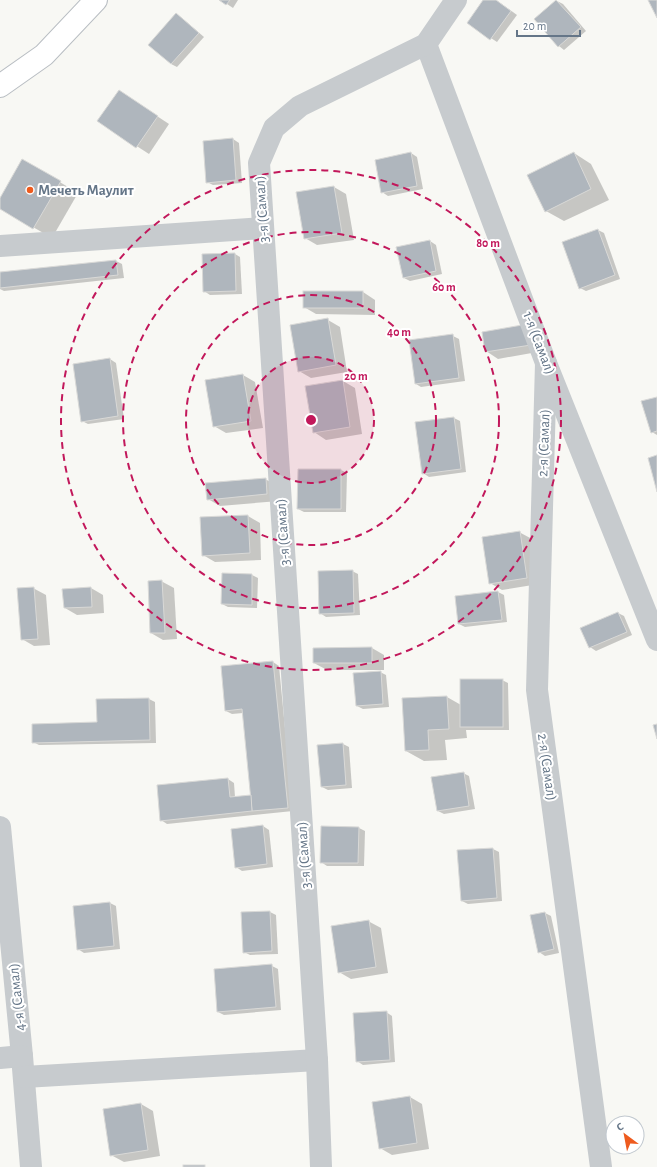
<svg xmlns="http://www.w3.org/2000/svg" width="657" height="1167" font-family="'Alegreya Sans',sans-serif">
  <rect width="100%" height="100%" fill="#f8f8f4"/>
  <!-- shadow -->
  <g fill="#0003">
    <path d="M 221,0 L 238,0 L 233,8 Z"/>
    <path d="M 484,0 L 496,0 L 517,15 L 497,42 L 468,23 Z"/>
    <path d="M 557,1 L 563,4 L 586,31 L 564,50 L 559,46 L 535,19 Z"/>
    <path d="M 176,15 L 182,18 L 204,37 L 177,67 L 171,64 Z"/>
    <path d="M 119,91 L 169,124 L 149,154 L 98,121 Z"/>
    <path d="M 233,139 L 239,143 L 242,183 L 213,185 L 207,182 Z"/>
    <path d="M 411,153 L 417,157 L 423,189 L 388,196 L 382,192 Z"/>
    <path d="M 574,153 L 591,164 L 609,200 L 564,221 L 546,211 Z"/>
    <path d="M 23,160 L 78,193 L 52,238 L 0,208 L 0,200 Z"/>
    <path d="M 334,187 L 346,194 L 354,240 L 317,245 L 305,238 L 298,193 Z"/>
    <path d="M 598,230 L 604,233 L 620,279 L 586,291 L 580,288 Z"/>
    <path d="M 430,241 L 436,245 L 442,274 L 410,281 L 404,278 Z"/>
    <path d="M 235,254 L 240,257 L 242,294 L 210,295 L 204,291 Z"/>
    <path d="M 116,261 L 122,264 L 124,278 L 4,291 L 0,289 L 0,273 Z"/>
    <path d="M 304,292 L 363,292 L 375,300 L 375,315 L 316,314 L 304,307 Z"/>
    <path d="M 328,320 L 340,327 L 347,372 L 311,378 L 299,371 Z"/>
    <path d="M 540,332 L 543,351 L 498,359 L 486,351 Z"/>
    <path d="M 453,336 L 459,339 L 465,381 L 421,387 L 416,384 L 410,341 Z"/>
    <path d="M 110,359 L 116,363 L 124,419 L 88,424 L 82,421 Z"/>
    <path d="M 243,375 L 255,382 L 263,428 L 226,433 L 214,426 Z"/>
    <path d="M 343,381 L 355,388 L 362,434 L 326,440 L 314,432 Z"/>
    <path d="M 657,398 L 657,435 L 652,432 Z"/>
    <path d="M 454,418 L 460,421 L 466,472 L 429,477 L 423,473 L 416,423 Z"/>
    <path d="M 299,470 L 341,470 L 347,473 L 346,512 L 304,512 L 298,509 Z"/>
    <path d="M 265,479 L 278,486 L 279,501 L 220,506 L 208,499 Z"/>
    <path d="M 248,516 L 260,523 L 261,560 L 215,562 L 203,555 Z"/>
    <path d="M 519,532 L 532,539 L 539,584 L 502,590 L 490,583 Z"/>
    <path d="M 352,571 L 358,574 L 360,615 L 326,617 L 320,613 Z"/>
    <path d="M 222,574 L 252,575 L 258,578 L 257,608 L 228,607 L 222,604 Z"/>
    <path d="M 161,581 L 174,588 L 177,639 L 163,640 L 151,633 Z"/>
    <path d="M 33,588 L 46,595 L 50,645 L 34,646 L 22,639 Z"/>
    <path d="M 91,588 L 103,595 L 104,613 L 77,615 L 65,608 L 63,590 Z"/>
    <path d="M 498,592 L 504,595 L 507,622 L 465,627 L 459,624 L 456,597 Z"/>
    <path d="M 618,613 L 624,616 L 632,635 L 596,651 L 590,647 Z"/>
    <path d="M 372,648 L 384,655 L 384,670 L 327,670 L 314,663 Z"/>
    <path d="M 273,662 L 279,666 L 293,811 L 167,824 L 161,820 L 228,779 L 234,783 L 235,797 L 252,796 L 243,713 L 232,714 L 226,711 Z"/>
    <path d="M 380,672 L 386,675 L 389,707 L 363,709 L 357,706 Z"/>
    <path d="M 502,680 L 508,683 L 509,730 L 466,730 L 467,738 L 445,740 L 447,760 L 424,761 L 406,751 L 447,697 L 461,705 Z"/>
    <path d="M 149,699 L 155,702 L 156,743 L 39,745 L 33,742 L 98,723 Z"/>
    <path d="M 343,744 L 349,747 L 352,788 L 328,790 L 322,787 Z"/>
    <path d="M 463,773 L 469,776 L 475,809 L 444,814 L 438,811 Z"/>
    <path d="M 263,826 L 269,830 L 273,867 L 242,871 L 236,867 Z"/>
    <path d="M 359,828 L 365,831 L 364,866 L 327,866 L 321,862 Z"/>
    <path d="M 493,849 L 499,852 L 502,901 L 468,904 L 462,901 Z"/>
    <path d="M 110,903 L 116,906 L 120,949 L 84,953 L 78,949 Z"/>
    <path d="M 270,912 L 276,915 L 278,954 L 250,955 L 244,952 L 242,913 Z"/>
    <path d="M 545,913 L 551,916 L 559,953 L 545,956 L 539,952 Z"/>
    <path d="M 368,921 L 381,928 L 388,973 L 351,979 L 339,972 Z"/>
    <path d="M 272,966 L 278,969 L 281,1010 L 224,1015 L 218,1012 Z"/>
    <path d="M 386,1012 L 392,1016 L 395,1062 L 363,1065 L 357,1061 Z"/>
    <path d="M 410,1097 L 422,1104 L 429,1149 L 392,1155 L 380,1148 Z"/>
    <path d="M 141,1104 L 153,1111 L 160,1156 L 124,1162 L 111,1155 Z"/>
  </g>
  <!-- building -->
  <g fill="#afb6bd" stroke="#d9d9d7">
    <path d="M 219,0 L 230,0 L 226,5 Z"/>
    <path d="M 483,0 L 496,0 L 511,11 L 490,40 L 467,23 Z"/>
    <path d="M 556,0 L 581,27 L 558,47 L 534,19 Z"/>
    <path d="M 648,0 L 657,0 L 657,18 Z"/>
    <path d="M 176,13 L 199,33 L 171,64 L 148,45 Z"/>
    <path d="M 119,90 L 158,116 L 136,148 L 97,121 Z"/>
    <path d="M 233,138 L 236,180 L 206,183 L 203,141 Z"/>
    <path d="M 411,152 L 417,186 L 381,193 L 375,160 Z"/>
    <path d="M 574,152 L 591,189 L 545,212 L 527,175 Z"/>
    <path d="M 22,159 L 61,181 L 33,229 L 0,209 L 0,198 Z"/>
    <path d="M 334,186 L 342,233 L 304,239 L 296,192 Z"/>
    <path d="M 598,229 L 615,275 L 579,289 L 562,242 Z"/>
    <path d="M 430,240 L 436,271 L 403,278 L 396,247 Z"/>
    <path d="M 235,253 L 236,291 L 203,292 L 202,254 Z"/>
    <path d="M 116,260 L 118,275 L 0,288 L 0,272 Z"/>
    <rect x="303" y="291" width="60" height="17"/>
    <path d="M 328,318 L 336,365 L 298,372 L 290,325 Z"/>
    <path d="M 528,324 L 531,345 L 485,352 L 482,332 Z"/>
    <path d="M 453,334 L 459,378 L 415,384 L 409,340 Z"/>
    <path d="M 110,358 L 118,416 L 81,422 L 73,364 Z"/>
    <path d="M 243,374 L 251,421 L 213,427 L 205,380 Z"/>
    <path d="M 343,380 L 350,427 L 313,433 L 305,386 Z"/>
    <path d="M 657,397 L 657,431 L 651,433 L 641,401 Z"/>
    <path d="M 454,417 L 461,469 L 422,474 L 415,422 Z"/>
    <path d="M 657,455 L 657,492 L 648,458 Z"/>
    <path d="M 298,469 L 341,469 L 341,509 L 297,509 Z"/>
    <path d="M 266,478 L 267,494 L 207,500 L 205,483 Z"/>
    <path d="M 248,515 L 250,553 L 202,556 L 200,517 Z"/>
    <path d="M 520,531 L 527,578 L 489,584 L 482,537 Z"/>
    <path d="M 353,570 L 354,613 L 319,614 L 318,571 Z"/>
    <path d="M 222,573 L 252,574 L 252,605 L 221,604 Z"/>
    <path d="M 162,580 L 165,633 L 150,633 L 148,581 Z"/>
    <path d="M 34,587 L 38,639 L 21,640 L 17,588 Z"/>
    <path d="M 91,587 L 92,607 L 64,608 L 62,589 Z"/>
    <path d="M 498,591 L 502,620 L 458,624 L 455,596 Z"/>
    <path d="M 618,612 L 627,632 L 589,648 L 580,628 Z"/>
    <path d="M 372,647 L 372,663 L 313,663 L 313,648 Z"/>
    <path d="M 273,661 L 288,808 L 252,811 L 242,709 L 225,711 L 221,666 Z"/>
    <path d="M 381,671 L 383,704 L 356,706 L 353,673 Z"/>
    <rect x="460" y="679" width="43" height="48"/>
    <path d="M 447,696 L 449,729 L 428,730 L 429,750 L 405,751 L 402,698 Z"/>
    <path d="M 149,698 L 150,740 L 32,743 L 32,724 L 97,722 L 96,699 Z"/>
    <path d="M 657,724 L 657,739 L 653,725 Z"/>
    <path d="M 343,743 L 346,785 L 321,787 L 317,745 Z"/>
    <path d="M 464,772 L 469,806 L 437,811 L 431,777 Z"/>
    <path d="M 228,778 L 230,797 L 251,795 L 252,811 L 160,821 L 157,785 Z"/>
    <path d="M 263,825 L 267,864 L 235,868 L 231,829 Z"/>
    <path d="M 321,826 L 359,827 L 358,863 L 320,863 Z"/>
    <path d="M 493,848 L 497,898 L 461,901 L 457,850 Z"/>
    <path d="M 110,902 L 114,946 L 77,950 L 73,906 Z"/>
    <path d="M 270,911 L 272,951 L 243,953 L 241,912 Z"/>
    <path d="M 545,912 L 554,949 L 538,953 L 530,915 Z"/>
    <path d="M 369,920 L 376,967 L 338,973 L 331,926 Z"/>
    <path d="M 272,964 L 276,1007 L 217,1012 L 214,969 Z"/>
    <path d="M 387,1011 L 390,1060 L 356,1062 L 353,1013 Z"/>
    <path d="M 410,1096 L 417,1143 L 379,1149 L 372,1102 Z"/>
    <path d="M 141,1103 L 148,1150 L 110,1156 L 103,1109 Z"/>
    <rect x="183" y="1165" width="22" height="2"/>
  </g>
  <g fill="none" stroke-linecap="round" stroke-linejoin="round">
    <defs>
      <path id="secondary" d="M 0,86 L 44,55 L 96,0"/>
    </defs>
    <!-- secondary casing -->
    <use href="#secondary" stroke="#b9bec3" stroke-width="24"/>
    <!-- street -->
    <g stroke="#c7cbce" stroke-width="22">
      <path d="M 426,44 L 546,363 L 657,640"/>
      <path d="M 0,246 L 263,228"/>
      <path d="M 546,363 L 537,690 L 601,1167"/>
      <path d="M 0,827 L 22,1056 L 31,1167"/>
      <path d="M 0,1058 L 22,1056"/>
      <path d="M 24,1077 L 317,1060"/>
      <path d="M 321,1167 L 317,1060 L 259,163 L 274,128 L 300,106 L 426,44 L 456,0"/>
    </g>
    <!-- secondary -->
    <use href="#secondary" stroke="#fff" stroke-width="22"/>
  </g>
  <!-- distance rings -->
  <circle cx="311" cy="420" r="63" fill="#c2185b" fill-opacity=".12"/>
  <g fill="none" stroke="#c2185b" stroke-width="2" stroke-dasharray="7 5">
    <circle cx="311" cy="420" r="63"/>
    <circle cx="311" cy="420" r="125"/>
    <circle cx="311" cy="420" r="188"/>
    <circle cx="311" cy="420" r="250"/>
  </g>
  <!-- markers -->
  <circle fill="#ee5b1e" stroke="#fff" stroke-width="1.5" cx="30" cy="190" r="4"/>
  <g text-anchor="middle" dominant-baseline="central" stroke-width="4" stroke-linejoin="round" paint-order="stroke">
    <!-- poi labels -->
    <g font-size="15" font-weight="bold" fill="#657688" stroke="#fff" text-anchor="start">
      <text x="38" y="190">Мечеть Маулит</text>
    </g>
    <!-- street labels -->
    <g font-size="15" fill="#657688" stroke="#fff">
      <text transform="translate(262 209) rotate(-94)">3-я (Самал)</text>
      <text transform="translate(539 343) rotate(69)">1-я (Самал)</text>
      <text transform="translate(544 443) rotate(-88)">2-я (Самал)</text>
      <text transform="translate(283 532) rotate(-94)">3-я (Самал)</text>
      <text transform="translate(547 767) rotate(82)">2-я (Самал)</text>
      <text transform="translate(304 855) rotate(-94)">3-я (Самал)</text>
      <text transform="translate(17 997) rotate(-96)">4-я (Самал)</text>
    </g>
  </g>
  <circle cx="311" cy="420" r="6" fill="#c2185b" stroke="#fff" stroke-width="2"/>
  <g font-size="12" text-anchor="middle" font-weight="bold" fill="#c2185b" stroke="#fff" stroke-width="4" stroke-linejoin="round" paint-order="stroke">
    <text x="488" y="247">80 m</text>
    <text x="444" y="291">60 m</text>
    <text x="399" y="336">40 m</text>
    <text x="356" y="380">20 m</text>
  </g>
  <!-- north arrow -->
  <g transform="translate(625 1135) rotate(328)"><circle r="19" fill="#ffffff" stroke="#c1c8cf"/>
  <path d="M0-3L7 15L0 10L-7 15Z" fill="#ee5b1e"/>
  <text y="-6" font-size="11" font-weight="bold" text-anchor="middle" fill="#657688">С</text>
  </g>
  <!-- scale -->
  <path d="M517 30v6h63v-6" fill="none" stroke="#657688" stroke-width="2"/>
  <text x="523" y="30" font-size="12" fill="#657688" stroke="#ffffff" stroke-width="3" paint-order="stroke">20 m</text>
</svg>
